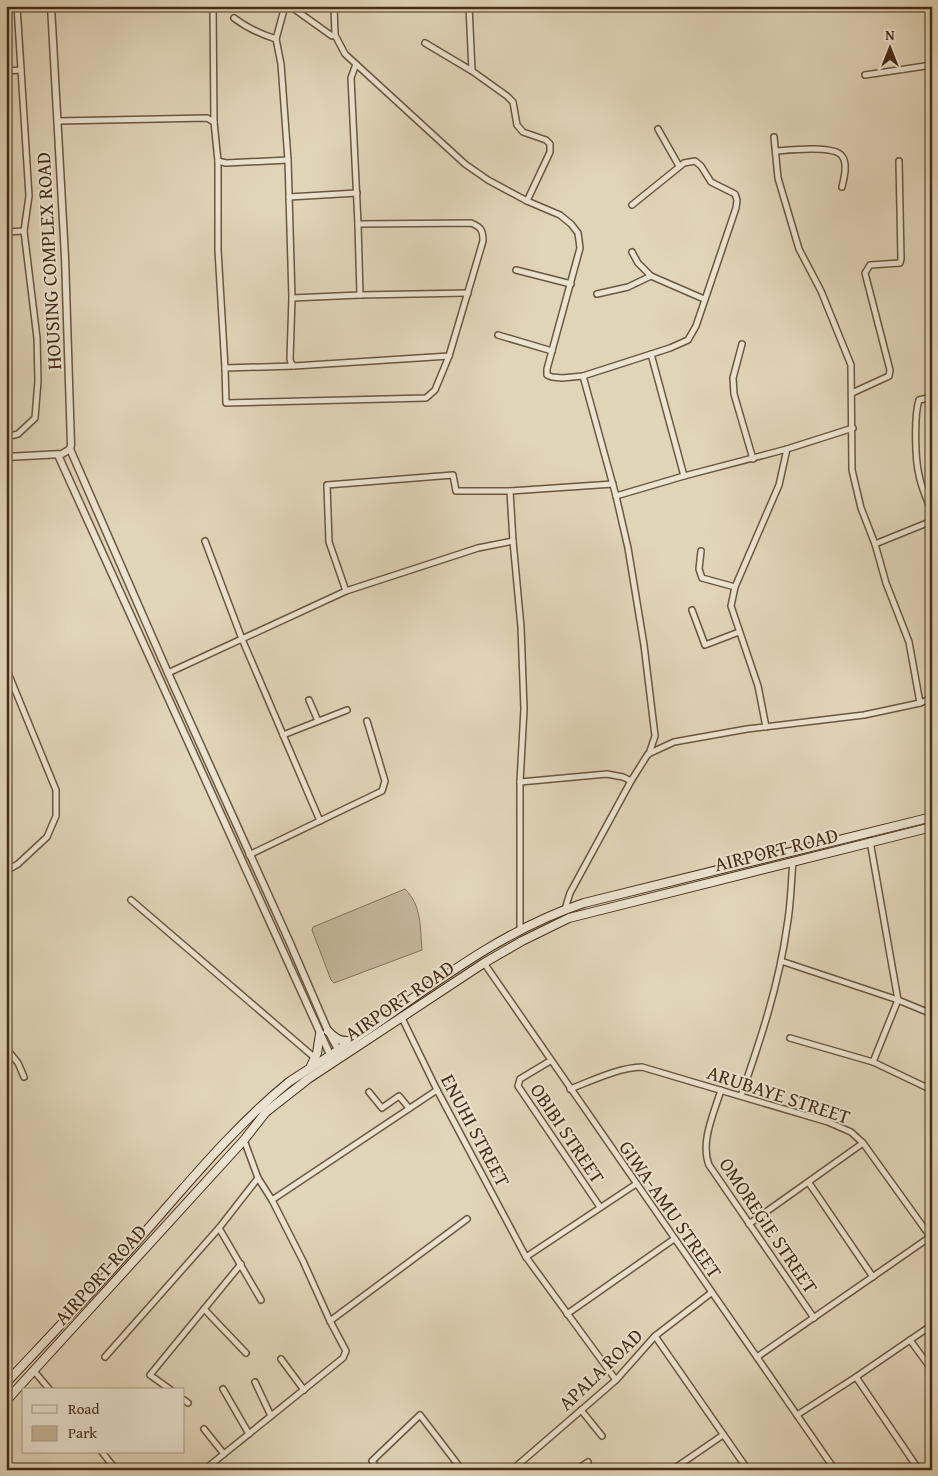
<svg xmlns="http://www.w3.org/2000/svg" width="938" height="1476" font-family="'Gentium Book Plus',serif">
  <rect width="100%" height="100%" fill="#e1d5b9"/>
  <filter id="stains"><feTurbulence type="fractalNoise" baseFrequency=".004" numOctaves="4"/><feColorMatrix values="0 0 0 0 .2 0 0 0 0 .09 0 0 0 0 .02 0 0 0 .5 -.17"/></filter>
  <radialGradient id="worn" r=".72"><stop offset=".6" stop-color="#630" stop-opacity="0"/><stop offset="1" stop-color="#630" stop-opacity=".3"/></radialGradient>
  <!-- green -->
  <path fill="#c6b89d" stroke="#857259" d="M 405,889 C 422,906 420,927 422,950 L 334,983 L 331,980 L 312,930 L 313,927 Z"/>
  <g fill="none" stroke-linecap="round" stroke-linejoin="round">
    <defs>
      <g id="minor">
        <path d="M 213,6 L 214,122"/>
        <path d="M 285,6 L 276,39 L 281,64 L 288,160 L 292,298 L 290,359 L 291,363 L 294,366 L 449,356 L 483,241 C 483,230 481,227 471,223 L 358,224 L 351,78 L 356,64"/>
        <path d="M 290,6 L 332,36 L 335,35"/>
        <path d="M 334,6 L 335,35 L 345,54 L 465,164 L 488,180 L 527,201 L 560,215 L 571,224 L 578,233 L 580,248 L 547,369 L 547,375 L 552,377 L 562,378 L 583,376 L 670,348 L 688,340 L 696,326 L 736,208 L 737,200 L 735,194 L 711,182 L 701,166 L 695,161 L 684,163 L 632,205"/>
        <path d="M 469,6 L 472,71"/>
        <path d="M 234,18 C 247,28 260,34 276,39"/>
        <path d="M 425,43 L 472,71 L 507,96 L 513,102 L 517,125 L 523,132 L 546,140 L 550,144 L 550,152 L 527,201"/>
        <path d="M 6,71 L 21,70"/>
        <path d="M 865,75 L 932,65"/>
        <path d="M 58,121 L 207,118 L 214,122 L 218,161 L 226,163 L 288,160"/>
        <path d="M 658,129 L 679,166"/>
        <path d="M 774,137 L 778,178 L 799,249 L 821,291 L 851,365 L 852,470 L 861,508 L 875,544 L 886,583 L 909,642 L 920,703"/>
        <path d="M 776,151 C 789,150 834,145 842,156 C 848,164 844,178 842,187"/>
        <path d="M 218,161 L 218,250 L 225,368"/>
        <path d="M 289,197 L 357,193"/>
        <path d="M 6,232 L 24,231"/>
        <path d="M 632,252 L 638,263 L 651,276"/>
        <path d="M 516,270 L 571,284"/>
        <path d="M 597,294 L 628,287 L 651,276 L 704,299"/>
        <path d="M 360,295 L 468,293"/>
        <path d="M 292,298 L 360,295 L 358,224"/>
        <path d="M 498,335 L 552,351"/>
        <path d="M 742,344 L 733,378 L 734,394 L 753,459"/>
        <path d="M 651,354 L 684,476"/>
        <path d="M 294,366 L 225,368 L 226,403 L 426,398 L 435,390 L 449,356"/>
        <path d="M 583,376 L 616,496 L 628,548 L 644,645 L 655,736 L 649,754"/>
        <path d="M 852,393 L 889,376 L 890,370 L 865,273 L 870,265 L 900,263 L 901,259 L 899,161"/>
        <path d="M 932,397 L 919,400 C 914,415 915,459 919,475 C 921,487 927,500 932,512"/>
        <path d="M 6,437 L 18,434 L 35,418 L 38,381 L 37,338 L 24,231 L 29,196 L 17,6"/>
        <path d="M 510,491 L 513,541 L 521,627 L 524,709 L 520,782 L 520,929"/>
        <path d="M 616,496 L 684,476 L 787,449 L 853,428"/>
        <path d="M 205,541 L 242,639 L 320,821"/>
        <path d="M 875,544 L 932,521"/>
        <path d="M 701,551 L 699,569 L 702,578 L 735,587"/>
        <path d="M 346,591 L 329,542 L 327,485 L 453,475 L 456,491 L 510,491 L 613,484"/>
        <path d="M 692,610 L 705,645 L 739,632"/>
        <path d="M 6,668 L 56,790 L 56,816 L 47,837 L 18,864 L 6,871"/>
        <path d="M 168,673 L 346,591 L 478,548 L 513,541"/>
        <path d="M 309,700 L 318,721"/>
        <path d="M 766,727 L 758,686 L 731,606 L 735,587 L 779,485 L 787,449"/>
        <path d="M 283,735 L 347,710"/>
        <path d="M 520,782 L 607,774 L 623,777 L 631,781"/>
        <path d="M 870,841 L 898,1000 L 932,1014"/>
        <path d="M 249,855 L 382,791 L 385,781 L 367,721"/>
        <path d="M 131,900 L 315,1058"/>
        <path d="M 565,909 L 570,893 L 631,781 L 648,754 L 674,742 L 747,729 L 864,715 L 920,703 L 932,698"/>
        <path d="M 781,961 L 898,1000 L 873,1062"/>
        <path d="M 484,963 L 835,1470"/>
        <path d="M 401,1016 L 437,1090 L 526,1257 L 616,1380"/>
        <path d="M 790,1038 L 873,1062 L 932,1090"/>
        <path d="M 6,1048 L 18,1063 L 24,1077"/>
        <path d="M 550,1061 L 520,1079 L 518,1086 L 600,1207"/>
        <path d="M 570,1089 C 594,1080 617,1068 642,1067 L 828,1122 L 851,1132 L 863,1143 L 932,1239"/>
        <path d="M 721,1090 C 714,1113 700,1142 709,1165 L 814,1318"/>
        <path d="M 369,1092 L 382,1108 L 399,1096 L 409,1108"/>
        <path d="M 741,1096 C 760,1041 779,985 787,926 C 791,905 791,883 793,861"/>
        <path d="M 809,1183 L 873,1277"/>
        <path d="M 272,1200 L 437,1090"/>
        <path d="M 749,1224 L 863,1143"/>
        <path d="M 219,1228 L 261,1300"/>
        <path d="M 526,1257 L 636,1184"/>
        <path d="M 204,1309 L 246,1353"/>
        <path d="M 567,1314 L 674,1239"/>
        <path d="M 330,1321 L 467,1219"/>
        <path d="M 655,1336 L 748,1470"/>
        <path d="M 910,1340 L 932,1370"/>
        <path d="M 105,1357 L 219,1228 L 258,1178"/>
        <path d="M 757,1357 L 930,1237"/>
        <path d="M 281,1359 L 304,1390"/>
        <path d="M 34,1371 L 50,1390"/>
        <path d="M 856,1377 L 919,1470"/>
        <path d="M 255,1382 L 271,1416"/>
        <path d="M 223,1389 L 249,1434"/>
        <path d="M 171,1390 L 150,1375 L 241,1264"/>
        <path d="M 184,1400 L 188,1403"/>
        <path d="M 581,1410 L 602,1436"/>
        <path d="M 797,1415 L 856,1377 L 932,1325"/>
        <path d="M 204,1429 L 224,1454"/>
        <path d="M 102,1452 L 116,1470"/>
        <path d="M 520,1463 L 525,1470"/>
        <path d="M 204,1470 L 343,1358 L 346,1351 L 330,1321 L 303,1261 L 272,1200 L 258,1178 L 244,1140"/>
        <path d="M 379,1470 L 372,1461 L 420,1415 L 462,1470"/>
        <path d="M 512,1470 L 616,1380 L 655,1336 L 711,1293"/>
        <path d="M 576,1470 L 588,1462"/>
        <path d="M 672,1470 L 723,1435"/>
      </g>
      <g id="tertiary">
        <path d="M 70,449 L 168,673 L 290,943 L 328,1031 L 340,1053"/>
        <path d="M 58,455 L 332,1059"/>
        <path d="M 6,457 L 62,454 L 70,449 L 71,445 L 65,257 L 51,6"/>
      </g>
      <g id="secondary">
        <path d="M 328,1031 C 334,1038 340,1042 349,1041"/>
        <path d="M 311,1066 L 317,1053 L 320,1034"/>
        <path d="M 6,1383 C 53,1333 100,1284 145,1232 C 191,1180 235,1126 289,1082 C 310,1068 332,1055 353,1040 C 426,990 499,931 584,903 L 932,817"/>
        <path d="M 6,1401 L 244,1140 L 266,1112 L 308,1079 L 484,963 L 522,941 L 569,918 L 932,827"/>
      </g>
    </defs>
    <!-- minor casing -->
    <use href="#minor" stroke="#6b573e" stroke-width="8"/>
    <!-- tertiary casing -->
    <use href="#tertiary" stroke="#6b573e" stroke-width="9"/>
    <!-- secondary casing -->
    <use href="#secondary" stroke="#442d15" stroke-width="10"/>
    <!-- minor -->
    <use href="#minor" stroke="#ece4d2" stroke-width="5"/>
    <!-- tertiary -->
    <use href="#tertiary" stroke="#ece4d2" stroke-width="6"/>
    <!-- secondary -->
    <use href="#secondary" stroke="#ece4d2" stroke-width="8"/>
  </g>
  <g text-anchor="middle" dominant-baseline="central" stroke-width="4" stroke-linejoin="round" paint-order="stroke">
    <!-- street labels -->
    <g font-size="20" fill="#442d15" stroke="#ece4d2">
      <text transform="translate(48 261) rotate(-93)">HOUSING COMPLEX ROAD</text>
      <text transform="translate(776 849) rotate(-14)">AIRPORT ROAD</text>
      <text transform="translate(399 1000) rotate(-34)">AIRPORT ROAD</text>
      <text transform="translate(779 1094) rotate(18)">ARUBAYE STREET</text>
      <text transform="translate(476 1130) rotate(62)">ENUHI STREET</text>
      <text transform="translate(568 1133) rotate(56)">OBIBI STREET</text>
      <text transform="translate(671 1209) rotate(55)">GIWA-AMU STREET</text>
      <text transform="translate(769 1225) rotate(56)">OMOREGIE STREET</text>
      <text transform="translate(100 1274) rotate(-48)">AIRPORT ROAD</text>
      <text transform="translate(600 1369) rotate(-44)">APALA ROAD</text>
    </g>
  </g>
  <!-- margin -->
  <rect width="938" height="1476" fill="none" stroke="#e1d5b9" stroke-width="25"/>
  <rect x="8" y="8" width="923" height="1461" fill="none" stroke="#442d15" stroke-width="2.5"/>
  <rect x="12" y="12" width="913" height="1451" fill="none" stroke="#442d15"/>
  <!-- legend -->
  <rect x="22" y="1388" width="162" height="65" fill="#ece4d2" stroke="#a99b86"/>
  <rect x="32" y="1405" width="25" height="8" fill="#ece4d2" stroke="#a99b86"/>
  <text x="68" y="1414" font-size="15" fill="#442d15">Road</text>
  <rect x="32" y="1426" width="25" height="15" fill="#c6b89d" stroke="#a99b86"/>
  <text x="68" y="1438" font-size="15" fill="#442d15">Park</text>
  <!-- north arrow -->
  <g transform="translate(890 48)" stroke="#ece4d2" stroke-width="4" paint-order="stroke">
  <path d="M0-4L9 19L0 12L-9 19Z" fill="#442d15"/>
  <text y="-8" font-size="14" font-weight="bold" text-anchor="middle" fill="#442d15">N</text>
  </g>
  <rect width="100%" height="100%" filter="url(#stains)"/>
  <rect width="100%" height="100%" fill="url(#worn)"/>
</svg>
